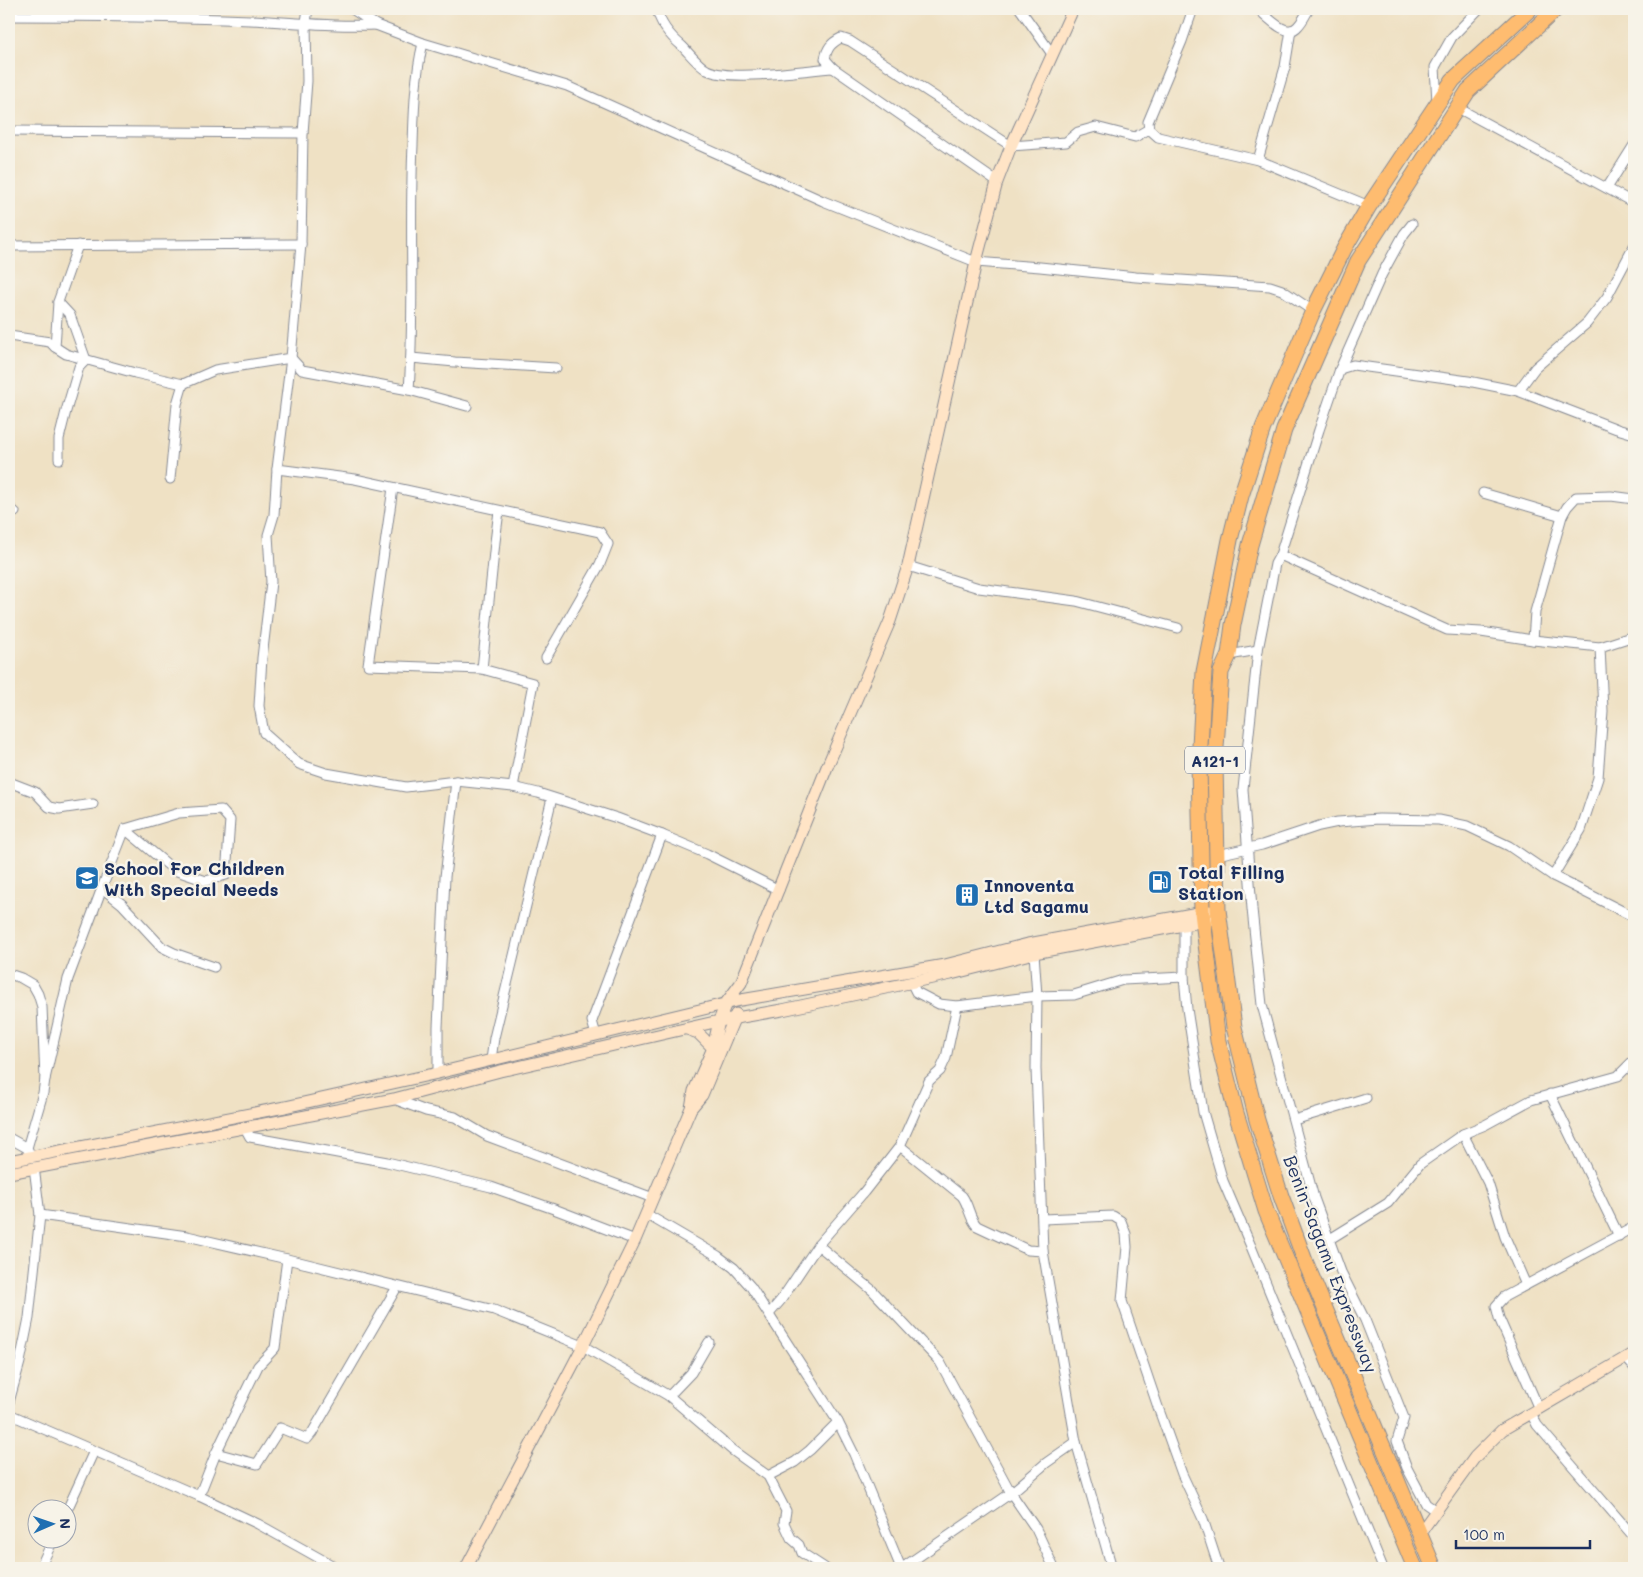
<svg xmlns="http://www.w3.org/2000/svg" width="1643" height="1577" font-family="Mali,sans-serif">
  <rect width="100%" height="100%" fill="#f7f3e8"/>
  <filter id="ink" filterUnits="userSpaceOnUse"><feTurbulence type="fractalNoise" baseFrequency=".02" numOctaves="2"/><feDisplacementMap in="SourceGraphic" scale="10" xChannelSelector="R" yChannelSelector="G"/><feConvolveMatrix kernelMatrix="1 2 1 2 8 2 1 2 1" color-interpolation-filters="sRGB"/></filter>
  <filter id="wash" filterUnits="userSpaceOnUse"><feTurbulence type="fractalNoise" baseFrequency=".0096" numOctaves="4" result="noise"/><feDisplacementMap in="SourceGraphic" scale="20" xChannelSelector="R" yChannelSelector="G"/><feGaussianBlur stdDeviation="1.12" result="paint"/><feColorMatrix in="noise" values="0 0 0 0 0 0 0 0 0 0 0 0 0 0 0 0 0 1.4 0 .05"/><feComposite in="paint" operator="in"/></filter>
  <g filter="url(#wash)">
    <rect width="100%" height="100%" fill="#efe1c4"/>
  </g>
  <g filter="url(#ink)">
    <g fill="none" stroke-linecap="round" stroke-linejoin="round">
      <defs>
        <g id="street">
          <path d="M 308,9 L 306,22 L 307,81 L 303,133 L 301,244 L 291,358 L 277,469 L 274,515 L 268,535 L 271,582 L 262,658 L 259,706 L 264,733 L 299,764 L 326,773 L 406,787 L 456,781 L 513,787 L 538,793 L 617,818 L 662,835 L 707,854 L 779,890"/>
          <path d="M 352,9 L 376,25 L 423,43 L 567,86 L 823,201 L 976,262 L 1040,267 L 1136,277 L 1270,286 L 1282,290 L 1313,311"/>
          <path d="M 657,9 C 660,24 670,36 682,46 C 689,53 698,65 707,70 C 732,82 803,70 833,68"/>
          <path d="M 1020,9 L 1052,54"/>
          <path d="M 1193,9 L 1182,41 L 1148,122 L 1149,129 L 1158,137 L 1258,160 L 1369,206"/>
          <path d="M 1258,9 C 1267,16 1287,40 1298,26 C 1303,21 1306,14 1309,9"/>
          <path d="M 9,16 C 89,16 169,17 250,20 C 291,22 334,27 376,25"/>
          <path d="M 1437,102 L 1435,67 L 1452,37 L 1479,9"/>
          <path d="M 1456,107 L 1634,203"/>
          <path d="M 9,131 L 303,133"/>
          <path d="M 1258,160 L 1285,67 L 1291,30"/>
          <path d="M 997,182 L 833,68 L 825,59 C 827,48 831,43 841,38 L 850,41 L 1011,146 L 1066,142 L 1078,132 L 1096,127 L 1135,137 L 1149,129"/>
          <path d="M 1607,188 L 1634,145"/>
          <path d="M 9,246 L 301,244"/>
          <path d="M 58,302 L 70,315 L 86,360 L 79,367 L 66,411 L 59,439 L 59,459"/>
          <path d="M 9,336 L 50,342 L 55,347 L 66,354 L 135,373 L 183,384 L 215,370 L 291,358 L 302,370 L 409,390 L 467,406"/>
          <path d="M 55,347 L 58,302 L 78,245"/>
          <path d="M 411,358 L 455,362 L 556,368"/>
          <path d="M 1340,369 L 1382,274 L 1404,234 L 1412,224"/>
          <path d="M 409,390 C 415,309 409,227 413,145 C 414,111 415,76 423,43"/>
          <path d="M 1518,391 L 1535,368 L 1587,323 L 1607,297 L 1634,246"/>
          <path d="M 277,469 L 355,479 L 600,532 L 608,544 L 600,564 L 546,658"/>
          <path d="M 170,479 L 177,404 L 183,384"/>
          <path d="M 393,488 L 368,665 L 482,669"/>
          <path d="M 1483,493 L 1562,516"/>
          <path d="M 9,508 L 15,512"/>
          <path d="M 499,511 L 495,542 L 482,669 L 533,683 L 513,787"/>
          <path d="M 1280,555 L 1447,630 L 1481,632 L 1533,640 L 1600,647 L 1634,636"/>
          <path d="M 908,566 L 979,588 L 1076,601 L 1178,628"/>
          <path d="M 1533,640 L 1535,612 L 1562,516 L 1567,507 L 1576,497 L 1611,496 L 1634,499"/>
          <path d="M 1229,655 L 1258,650"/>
          <path d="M 9,782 L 35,792 L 49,807 L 59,809 L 93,804"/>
          <path d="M 221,810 L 230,820 L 226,875 L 206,881 L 174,870 L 125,829 L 179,813 Z"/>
          <path d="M 125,829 L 102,888 L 122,904 L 162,947 L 174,953 L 214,967"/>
          <path d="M 1217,855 L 1262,845 L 1319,826 L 1338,822 L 1379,819 L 1439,820 L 1467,826 L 1509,846 L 1553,876 L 1634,917"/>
          <path d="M 1553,876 L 1581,830 L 1598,778 L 1603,711 L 1600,647"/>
          <path d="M 1184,924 L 1184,977 L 1187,1009 L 1203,1112 L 1223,1181 L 1250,1244 L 1383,1568"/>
          <path d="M 1034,953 L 1037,996 L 1036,1069 L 1043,1251 L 1076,1442 L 1112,1568"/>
          <path d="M 9,974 L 21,978 L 33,985 L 38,994 L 42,1007 L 45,1079 L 43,1093 L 27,1148"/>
          <path d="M 911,982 L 916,992 L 939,1004 L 957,1006 L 1037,996 L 1074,995 L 1123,980 L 1184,977"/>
          <path d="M 596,1035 L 592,1021 L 662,835"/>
          <path d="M 491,1060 L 494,1038 L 552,798"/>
          <path d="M 438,1073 L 438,1027 L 445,877 L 456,781"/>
          <path d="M 45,1079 L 68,979 L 102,888"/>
          <path d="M 1550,1094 L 1619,1236"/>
          <path d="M 394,1099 L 426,1111 L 455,1117 L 487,1136 L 653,1198"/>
          <path d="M 1294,1120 L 1366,1098"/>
          <path d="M 245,1128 L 250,1137 L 387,1162 L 491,1187 L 554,1209 L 635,1240"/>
          <path d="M 1463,1134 L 1488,1183 L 1505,1237 L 1526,1285"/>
          <path d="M 9,1138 L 27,1148 L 29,1152"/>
          <path d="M 900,1146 L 962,1196 C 969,1205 969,1218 977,1226 L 1028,1250 L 1043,1251"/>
          <path d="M 646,1214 L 718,1256 L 734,1268 L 751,1287 L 838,1422 L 854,1454 L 901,1568"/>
          <path d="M 40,1215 L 187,1236 L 287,1259 L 494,1310 L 583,1346 L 669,1396 L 732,1450 L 768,1476 L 786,1511 L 784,1523 L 791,1538 L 799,1545 L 802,1553 L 825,1568"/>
          <path d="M 1043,1219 L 1113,1216 L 1121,1221 L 1126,1234 L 1127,1247 L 1122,1301 L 1159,1410 L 1182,1474 L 1203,1519 L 1219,1568"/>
          <path d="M 1330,1239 L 1388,1203 L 1420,1164 L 1463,1134 L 1485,1125 L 1531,1100 L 1618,1076 L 1634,1060"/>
          <path d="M 818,1245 L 872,1290 L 940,1362 L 1011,1493 L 1036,1529 L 1054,1568"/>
          <path d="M 769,1314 L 781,1300 L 818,1245 L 864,1192 L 900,1146 L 929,1081 L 940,1071 L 946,1058 L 957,1006"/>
          <path d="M 1626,1358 L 1634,1367"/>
          <path d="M 669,1396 L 691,1373 L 709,1342"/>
          <path d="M 9,1402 L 20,1362 L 29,1318 L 40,1215 L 34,1167"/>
          <path d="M 1539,1409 L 1499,1318 L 1496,1306 L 1504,1297 L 1634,1227"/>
          <path d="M 1531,1413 L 1537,1425 L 1634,1537"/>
          <path d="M 9,1414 L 199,1496 L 258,1524 L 337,1568"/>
          <path d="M 216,1453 L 257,1464 L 280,1428 L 307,1439 L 312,1433 L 397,1287"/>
          <path d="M 768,1476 L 795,1462 L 810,1450 L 838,1422"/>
          <path d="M 199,1496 L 216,1453 L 258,1366 L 275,1348 L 287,1259"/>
          <path d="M 67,1510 L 94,1451"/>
          <path d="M 1436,1511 L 1426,1504 L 1407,1468 L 1397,1441 L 1404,1418 L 1365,1320 L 1341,1272 L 1314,1198 L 1262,1005 L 1252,909 L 1243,789 L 1258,650 L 1275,564 L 1280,555 L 1319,430 L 1340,369 L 1353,365 L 1468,381 L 1518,391 L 1617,429 L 1634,434"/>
          <path d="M 40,1568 L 53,1540"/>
          <path d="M 902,1568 L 1011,1493 L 1046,1463 L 1076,1442"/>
        </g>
        <g id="secondary">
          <path d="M 687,1029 L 698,1033 L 713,1048"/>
          <path d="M 692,1107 L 702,1095 L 736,1014"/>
          <path d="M 9,1161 L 285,1107 L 438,1073 L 741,1000 L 945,965 L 1028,944 L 1209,911"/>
          <path d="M 9,1173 L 394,1099 L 500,1071 L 719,1021 L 782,1010 L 951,974 L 1034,953 L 1210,920"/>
          <path d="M 1420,1533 L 1475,1457 L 1502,1430 L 1634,1353"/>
          <path d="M 466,1568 L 583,1346 L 635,1240 L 691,1108 L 694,1091 L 713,1048 L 719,1021 L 726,1003 L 741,983 L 827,767 L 890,621 L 908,566 L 976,262 L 997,182 L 1011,146 L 1073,9"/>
        </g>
        <g id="highway">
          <path d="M 1415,1568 L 1266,1211 L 1236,1113 L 1218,1041 L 1202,912 L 1199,764 L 1204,672 L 1230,540 L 1241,496 L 1263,428 L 1313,311 L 1344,249 L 1369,206 L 1453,80 L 1530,9"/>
          <path d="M 1434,1568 L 1305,1261 L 1281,1196 L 1257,1120 L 1234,1027 L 1218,910 L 1215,763 L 1221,672 L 1229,655 L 1233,625 L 1250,545 L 1284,430 L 1358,261 L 1468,91 L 1556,9"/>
        </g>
      </defs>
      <!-- street casing -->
      <use href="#street" stroke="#858891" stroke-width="11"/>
      <!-- secondary casing -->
      <use href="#secondary" stroke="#858891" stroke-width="13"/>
      <!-- highway casing -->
      <use href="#highway" stroke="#858891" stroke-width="17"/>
      <!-- street -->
      <use href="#street" stroke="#fff" stroke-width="9"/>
      <!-- secondary -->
      <use href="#secondary" stroke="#ffe4c6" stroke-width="11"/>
      <!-- highway -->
      <use href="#highway" stroke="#febc70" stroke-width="15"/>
    </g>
  </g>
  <!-- icons -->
  <defs>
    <symbol id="school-square" viewBox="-11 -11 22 22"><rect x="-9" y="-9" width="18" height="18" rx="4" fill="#1f6fb2" stroke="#f7f3e8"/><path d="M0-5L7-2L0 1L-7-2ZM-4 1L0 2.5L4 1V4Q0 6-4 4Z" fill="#fff"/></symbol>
    <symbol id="fuel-square" viewBox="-11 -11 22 22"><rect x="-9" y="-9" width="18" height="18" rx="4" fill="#1f6fb2" stroke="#f7f3e8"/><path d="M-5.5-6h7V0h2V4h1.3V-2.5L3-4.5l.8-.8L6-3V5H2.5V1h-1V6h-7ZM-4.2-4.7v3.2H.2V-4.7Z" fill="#fff"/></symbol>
    <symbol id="building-square" viewBox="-11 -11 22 22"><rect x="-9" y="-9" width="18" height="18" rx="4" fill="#1f6fb2" stroke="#f7f3e8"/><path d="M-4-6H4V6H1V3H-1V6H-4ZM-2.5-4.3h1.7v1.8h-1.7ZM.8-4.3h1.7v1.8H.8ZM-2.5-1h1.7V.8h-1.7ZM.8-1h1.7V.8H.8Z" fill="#fff"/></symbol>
  </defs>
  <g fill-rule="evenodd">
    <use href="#school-square" x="73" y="864" width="28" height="28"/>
    <use href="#fuel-square" x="1146" y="868" width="28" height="28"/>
    <use href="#building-square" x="953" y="881" width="28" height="28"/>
  </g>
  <g text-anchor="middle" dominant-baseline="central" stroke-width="5" stroke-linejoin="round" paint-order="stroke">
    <!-- shield labels -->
    <rect fill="#f7f3e8" stroke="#5d6a87" stroke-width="1" x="1185" y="746.5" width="60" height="27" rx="4"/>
    <g font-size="16" font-weight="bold" fill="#1b2f5e">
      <text x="1215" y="760">A121-1</text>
    </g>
    <!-- poi labels -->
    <g font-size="18" font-weight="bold" fill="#1b2f5e" stroke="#f7f3e8" text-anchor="start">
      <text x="104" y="868">School For Children<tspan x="104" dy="21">With Special Needs</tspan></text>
      <text x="1178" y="872">Total Filling<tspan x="1178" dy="21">Station</tspan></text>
      <text x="984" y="885">Innoventa<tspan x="984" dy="21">Ltd Sagamu</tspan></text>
    </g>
    <!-- street labels -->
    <g font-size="18" fill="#1b2f5e" stroke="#f7f3e8">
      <text transform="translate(1331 1264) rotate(69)">Benin-Sagamu Expressway</text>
    </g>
  </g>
  <!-- margin -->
  <rect width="1643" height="1577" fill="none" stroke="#f7f3e8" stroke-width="30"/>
  <!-- north arrow -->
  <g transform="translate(52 1524) rotate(88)"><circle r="24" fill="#f7f3e8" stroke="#9fa5b1"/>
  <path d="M0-4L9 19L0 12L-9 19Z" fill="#1f6fb2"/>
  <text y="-8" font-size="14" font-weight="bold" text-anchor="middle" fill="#1b2f5e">N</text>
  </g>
  <!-- scale -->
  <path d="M1456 1540v8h134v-8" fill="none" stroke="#1b2f5e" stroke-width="2.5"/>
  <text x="1463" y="1540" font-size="15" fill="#1b2f5e" stroke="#f7f3e8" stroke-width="4" paint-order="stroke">100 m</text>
</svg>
